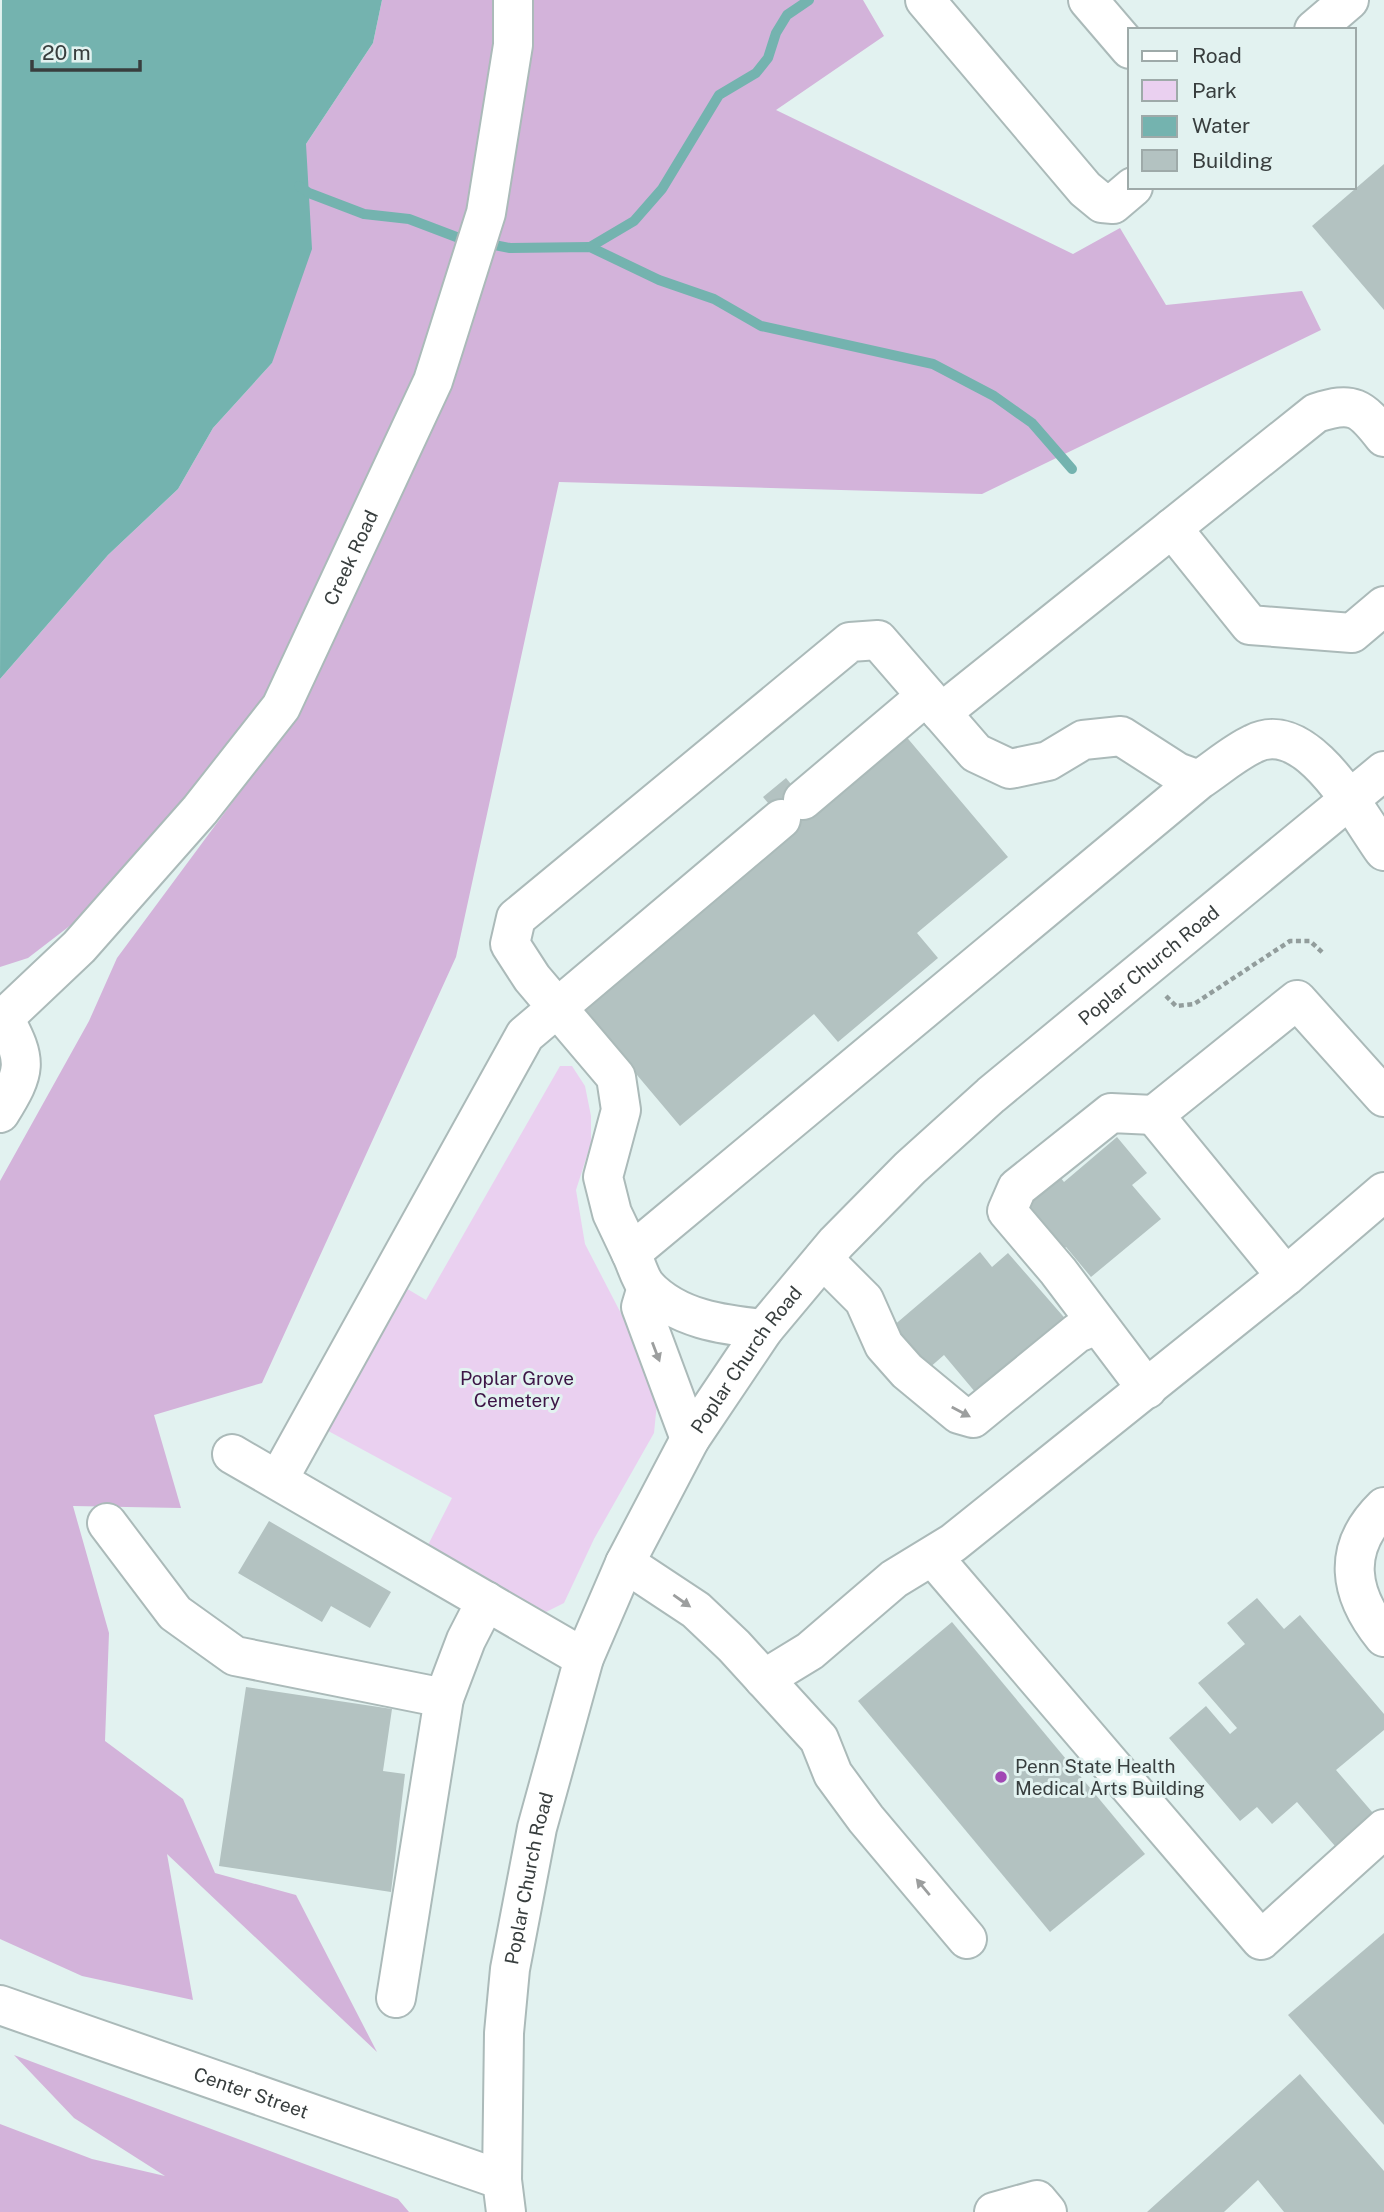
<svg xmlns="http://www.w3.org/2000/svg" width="1384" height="2212" font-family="'Public Sans',sans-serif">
  <rect width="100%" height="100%" fill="#e2f2f0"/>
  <!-- green -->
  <path fill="#ead0f0" d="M 560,1066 L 572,1066 L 585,1086 L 591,1116 L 591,1143 L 576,1190 L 585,1244 L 641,1352 L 658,1393 L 654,1433 L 594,1539 L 564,1603 L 546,1612 L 428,1545 L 452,1498 L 319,1426 L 399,1284 L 426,1300 Z"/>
  <!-- forest -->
  <g fill="#d3b3da">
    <path d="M 382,0 L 863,0 L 884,36 L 776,110 L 1073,254 L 1120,228 L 1166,305 L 1302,291 L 1321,330 L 982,494 L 559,482 L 456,957 L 262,1383 L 154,1415 L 181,1508 L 73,1506 L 109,1633 L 105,1741 L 183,1799 L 215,1873 L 296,1895 L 377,2052 L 167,1854 L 193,2000 L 82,1976 L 0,1939 L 0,1181 L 89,1021 L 117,958 L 294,719 L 270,697 L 97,905 L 28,958 L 0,967 L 0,679 L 108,555 L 178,489 L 213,428 L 272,363 L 306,144 L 373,43 Z"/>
    <path d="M 14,2055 L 398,2199 L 409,2212 L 0,2212 L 0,2124 L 92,2159 L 165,2176 L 74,2118 Z"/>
  </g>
  <!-- water -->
  <path fill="#74b3af" d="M 2,0 L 382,0 L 373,43 L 306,144 L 312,249 L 272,363 L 213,428 L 178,489 L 108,555 L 0,679 Z"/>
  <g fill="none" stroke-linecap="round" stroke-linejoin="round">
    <!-- stream -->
    <g stroke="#74b3af" stroke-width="10">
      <path d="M 299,186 L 309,193 L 364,214 L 409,219 L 459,238 L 510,248 L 590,247 L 659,280 L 714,299 L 761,326 L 933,364 L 994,396 L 1032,423 L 1072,469"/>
      <path d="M 590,247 L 634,221 L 662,189 L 719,95 L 756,73 L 768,58 L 776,33 L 787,15 L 809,0"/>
    </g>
  </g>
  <!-- building -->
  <g fill="#b3c2c1">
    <path d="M 1384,164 L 1384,310 L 1312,226 Z"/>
    <path d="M 904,734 L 1008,857 L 917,933 L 938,958 L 838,1042 L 814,1014 L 680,1126 L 578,1005 L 790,829 L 763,797 L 786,778 L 813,811 Z"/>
    <path d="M 1117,1137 L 1147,1173 L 1132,1185 L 1161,1219 L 1091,1277 L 1066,1247 L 1054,1257 L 1014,1209 L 1057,1173 L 1064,1182 Z"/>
    <path d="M 980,1252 L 992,1267 L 1008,1253 L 1069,1323 L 981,1399 L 944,1355 L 928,1369 L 892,1327 Z"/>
    <path d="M 269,1521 L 391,1592 L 370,1628 L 331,1606 L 322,1622 L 238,1573 Z"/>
    <path d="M 1257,1598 L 1284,1629 L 1300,1615 L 1384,1714 L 1384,1730 L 1336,1770 L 1373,1813 L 1335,1846 L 1297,1802 L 1272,1824 L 1257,1807 L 1240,1821 L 1169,1738 L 1206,1706 L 1230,1734 L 1237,1728 L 1198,1683 L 1245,1644 L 1227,1623 Z"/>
    <path d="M 952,1622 L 1145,1854 L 1050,1932 L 858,1701 Z"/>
    <path d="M 246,1687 L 392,1709 L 383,1771 L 405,1774 L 391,1892 L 219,1866 Z"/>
    <path d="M 1384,1933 L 1384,2125 L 1288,2015 Z"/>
    <path d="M 1300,2074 L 1384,2171 L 1384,2212 L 1284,2212 L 1258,2180 L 1224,2212 L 1147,2212 Z"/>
  </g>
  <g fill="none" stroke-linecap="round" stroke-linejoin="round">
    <defs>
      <g id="minor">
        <path d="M 925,0 L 1085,189 L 1102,203 L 1113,204 L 1133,187"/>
        <path d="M 1088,0 L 1130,49"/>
        <path d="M 1314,30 L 1349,0"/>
        <path d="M 1172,528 L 1250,625 L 1352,633 L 1384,606"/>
        <path d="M 941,713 L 1316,413 C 1353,401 1361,407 1384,437"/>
        <path d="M 1199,780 L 631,1253 L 612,1213 L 603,1177 L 621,1110 L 616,1077 L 532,978 L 510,944 L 516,918 L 850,642 L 878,640 L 976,753 L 1010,769 L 1048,761 L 1083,740 L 1121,736 L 1177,772 L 1199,780 C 1217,768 1234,753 1253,744 C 1307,716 1358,815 1384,851"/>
        <path d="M 803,800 L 926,696"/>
        <path id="s1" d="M 0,1019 L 4,1018 L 79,947 L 200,810 L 281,707 L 433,381 L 486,213 L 513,45 L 513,0"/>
        <path d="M 0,1113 C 26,1071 28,1062 4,1018"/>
        <path d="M 631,1253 C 636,1263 640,1279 647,1287 C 677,1319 723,1325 764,1329"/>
        <path d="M 823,1259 L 864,1300 L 884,1345 L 907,1371 L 959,1414 L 973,1418 L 1077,1333 L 1097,1325"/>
        <path d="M 1286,1276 L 1154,1115 L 1297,1000 L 1384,1097"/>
        <path d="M 647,1287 L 641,1307 L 690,1439"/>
        <path d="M 1147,1389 L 1058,1271 L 1007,1211 L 1017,1188 L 1111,1113 L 1154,1115"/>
        <path d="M 232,1454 L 584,1658"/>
        <path d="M 278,1480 L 525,1035 L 781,819"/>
        <path d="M 1384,1507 C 1341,1549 1349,1594 1384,1637"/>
        <path d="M 107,1523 L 175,1613 L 235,1656 L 444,1698 L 466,1640 L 486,1601"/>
        <path d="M 933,1557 L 1261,1940 L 1384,1829"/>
        <path d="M 625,1563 L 696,1610 L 734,1646 L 819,1739 L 833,1774 L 866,1819 L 967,1939"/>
        <path d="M 764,1679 L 810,1651 L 894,1579 L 953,1543 L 1286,1276 L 1384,1192"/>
        <path d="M 396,1998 L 444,1698"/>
        <path id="s2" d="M 502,2180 L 504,2033 L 510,1969 L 537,1828 L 584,1658 L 625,1563 L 690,1439 L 764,1329 L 836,1243 L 910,1168 L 991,1095 L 1384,771"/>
        <path d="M 994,2212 L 1037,2200 L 1047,2212"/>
      </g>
      <g id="major">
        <path id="s3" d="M 0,2005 L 502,2180 L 506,2212"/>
      </g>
    </defs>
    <!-- minor casing -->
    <use href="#minor" stroke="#abbab9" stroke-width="42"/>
    <!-- major casing -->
    <use href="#major" stroke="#abbab9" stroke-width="42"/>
    <!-- path -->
    <path stroke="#929d9c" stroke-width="4.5" stroke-dasharray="5 3.5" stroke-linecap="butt" d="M 1166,996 L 1176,1006 L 1194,1004 L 1290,941 L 1310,941 L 1324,954"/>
    <!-- minor -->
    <use href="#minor" stroke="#fff" stroke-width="38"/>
    <!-- major -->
    <use href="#major" stroke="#fff" stroke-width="38"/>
  </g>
  <!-- one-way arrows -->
  <defs><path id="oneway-solid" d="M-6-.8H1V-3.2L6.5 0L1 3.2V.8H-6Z" transform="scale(1.75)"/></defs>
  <g fill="#9c9e9e">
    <use href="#oneway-solid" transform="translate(656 1352) rotate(69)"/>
    <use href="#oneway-solid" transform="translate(961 1412) rotate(28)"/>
    <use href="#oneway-solid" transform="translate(682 1601) rotate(35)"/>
    <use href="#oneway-solid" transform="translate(923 1887) rotate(-130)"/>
  </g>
  <!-- markers -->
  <circle fill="#a148b4" stroke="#e2f2f0" stroke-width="2.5" cx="1001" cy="1777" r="7"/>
  <g text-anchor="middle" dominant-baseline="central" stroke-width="6" stroke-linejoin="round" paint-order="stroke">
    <!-- street labels -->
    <g font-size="19" fill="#383e3e" stroke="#e2f2f0">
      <text stroke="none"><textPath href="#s1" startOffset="586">Creek Road</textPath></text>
      <text stroke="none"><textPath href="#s2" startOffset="1438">Poplar Church Road</textPath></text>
      <text stroke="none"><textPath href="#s2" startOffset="872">Poplar Church Road</textPath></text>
      <text stroke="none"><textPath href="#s2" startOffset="304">Poplar Church Road</textPath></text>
      <text stroke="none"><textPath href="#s3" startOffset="266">Center Street</textPath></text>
    </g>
    <!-- park labels -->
    <g font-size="19" fill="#3d1546" stroke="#e2f2f0">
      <text x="517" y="1378">Poplar Grove<tspan x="517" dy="22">Cemetery</tspan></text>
    </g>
    <!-- poi labels -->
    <g font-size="19" fill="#383e3e" stroke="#e2f2f0" text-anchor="start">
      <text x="1015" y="1766">Penn State Health<tspan x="1015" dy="22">Medical Arts Building</tspan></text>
    </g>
  </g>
  <!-- legend -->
  <rect x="1128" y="28" width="228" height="161" fill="#e2f2f0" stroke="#9eaaa9" stroke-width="2"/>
  <rect x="1142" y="51" width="35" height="10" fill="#ffffff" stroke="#9eaaa9" stroke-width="2"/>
  <text x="1192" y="63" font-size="21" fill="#383e3e">Road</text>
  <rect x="1142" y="80" width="35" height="21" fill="#ead0f0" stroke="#9eaaa9" stroke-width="2"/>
  <text x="1192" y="98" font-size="21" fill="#383e3e">Park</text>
  <rect x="1142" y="116" width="35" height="21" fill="#74b3af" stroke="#9eaaa9" stroke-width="2"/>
  <text x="1192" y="133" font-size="21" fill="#383e3e">Water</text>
  <rect x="1142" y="150" width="35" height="21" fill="#b3c2c1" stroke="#9eaaa9" stroke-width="2"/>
  <text x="1192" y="168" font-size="21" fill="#383e3e">Building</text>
  <!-- scale -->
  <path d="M32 60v10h108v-10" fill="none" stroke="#383e3e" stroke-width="3.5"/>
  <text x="42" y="60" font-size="21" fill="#383e3e" stroke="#e2f2f0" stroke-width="5" paint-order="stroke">20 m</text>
</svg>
